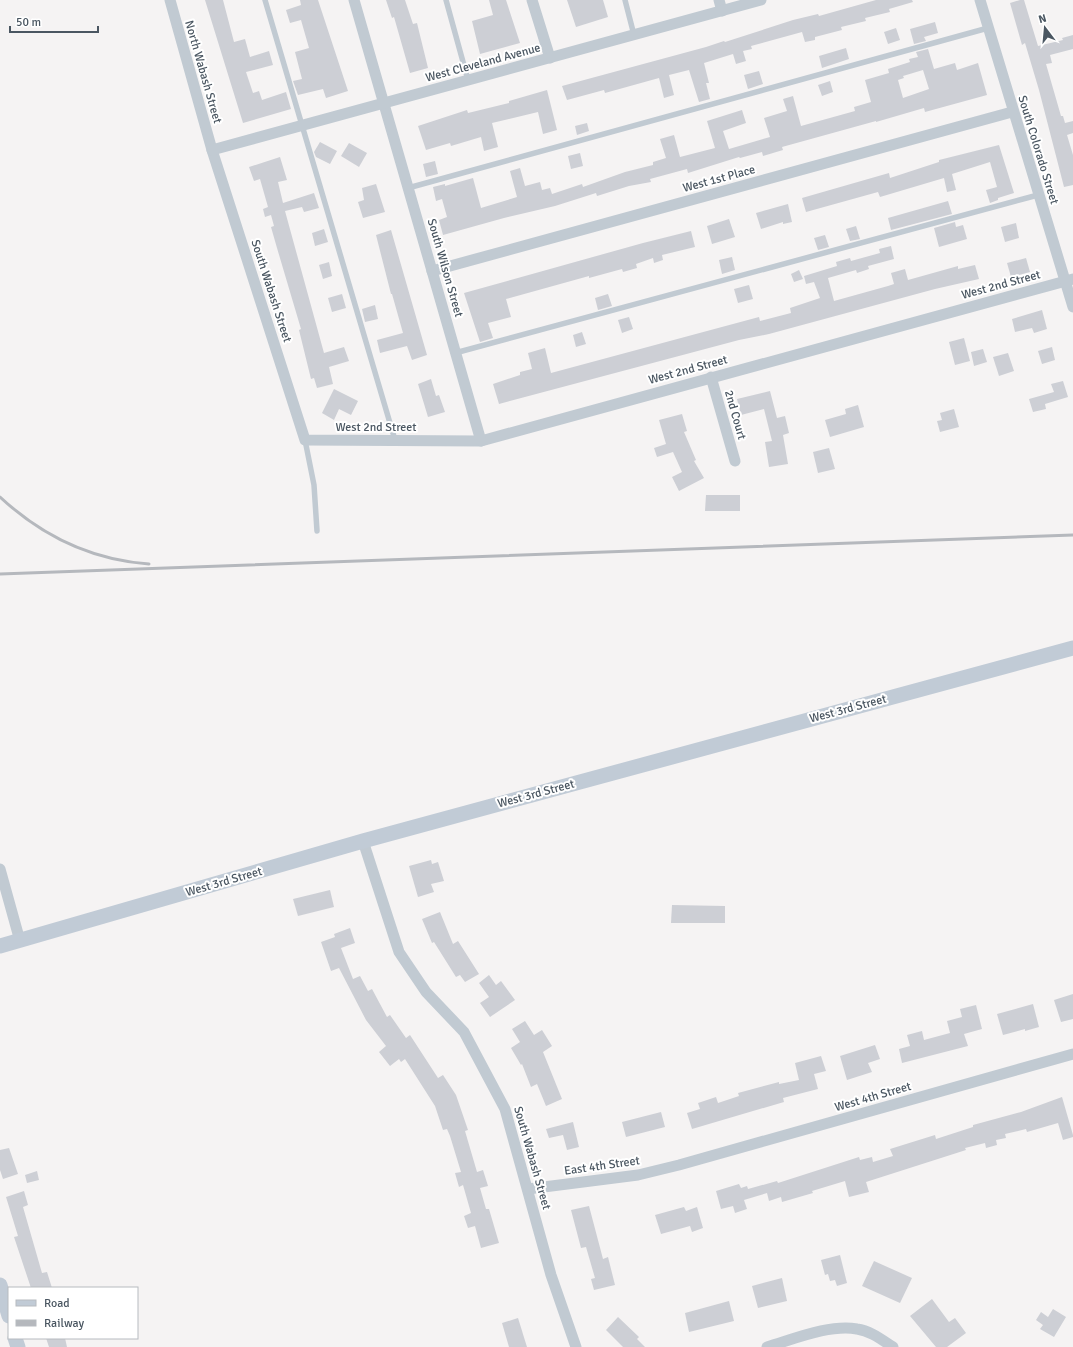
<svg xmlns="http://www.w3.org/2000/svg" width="1073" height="1347" font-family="Signika,sans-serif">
  <rect width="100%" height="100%" fill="#f5f3f3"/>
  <!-- building -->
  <g fill="#cdcfd5" fill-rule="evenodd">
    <path d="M 205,0 L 223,0 L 234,42 L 245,39 L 250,57 L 269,51 L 273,65 L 246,72 L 253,93 L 259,91 L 262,100 L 286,92 L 291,109 L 243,123 Z"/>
    <path d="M 300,0 L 318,0 L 348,91 L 326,98 L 323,89 L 298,95 L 293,81 L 302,79 L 295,52 L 309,48 L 301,20 L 290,23 L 286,10 L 301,5 Z"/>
    <path d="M 386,0 L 405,0 L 413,24 L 417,23 L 428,68 L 410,73 L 394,17 L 392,18 Z"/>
    <path d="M 489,0 L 506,0 L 520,43 L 480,54 L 472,21 L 493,15 Z"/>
    <path d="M 567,0 L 603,0 L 608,17 L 576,27 Z"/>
    <path d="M 876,0 L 912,0 L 913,2 L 889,9 L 890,12 L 865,18 L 866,21 L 841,27 L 842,30 L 815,37 L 815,40 L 805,42 L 802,32 L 751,46 L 752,49 L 743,51 L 746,61 L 736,64 L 733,54 L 704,63 L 709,83 L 706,83 L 710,99 L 699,102 L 689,70 L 669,75 L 674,95 L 664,98 L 659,78 L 605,93 L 604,90 L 567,100 L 562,86 L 706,47 L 724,41 L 725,42 L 793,20 L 818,14 L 819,16 Z"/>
    <path d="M 1020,0 L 1024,0 L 1038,46 L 1063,40 L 1062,38 L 1073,35 L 1073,49 L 1050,55 L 1052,63 L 1046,64 L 1061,116 L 1063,116 L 1065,123 L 1073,121 L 1073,133 L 1067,135 L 1073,155 L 1073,185 L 1064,187 L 1039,90 L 1025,43 L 1022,45 L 1010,3 Z"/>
    <path d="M 935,22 L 938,33 L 924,37 L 926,41 L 914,44 L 910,29 Z"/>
    <path d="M 896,28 L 900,40 L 888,44 L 884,32 Z"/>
    <path d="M 846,48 L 849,59 L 822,68 L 819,56 Z"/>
    <path d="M 928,49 L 934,69 L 955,63 L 957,70 L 978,63 L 987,95 L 925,112 L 924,108 L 876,122 L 876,121 L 782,147 L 783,150 L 763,156 L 762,152 L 740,158 L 739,157 L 688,173 L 687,169 L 650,179 L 651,182 L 629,186 L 597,196 L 596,193 L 555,206 L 504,218 L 443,235 L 439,220 L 447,217 L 442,199 L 436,201 L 433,187 L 445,184 L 445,186 L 473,178 L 481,208 L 517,197 L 510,171 L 520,168 L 525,186 L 540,182 L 542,190 L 550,188 L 552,194 L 582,184 L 583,187 L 625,172 L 653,165 L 653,162 L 666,158 L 660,139 L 674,135 L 680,157 L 715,148 L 707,121 L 742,110 L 746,123 L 723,131 L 729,149 L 770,137 L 764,118 L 787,111 L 783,99 L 793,96 L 801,126 L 855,111 L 854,107 L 871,102 L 865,80 L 889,73 L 888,69 L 910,62 L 909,59 L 918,57 L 916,52 ZM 923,70 L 929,89 L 903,98 L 898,80 L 904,78 L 903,76 Z"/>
    <path d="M 759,71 L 763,84 L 748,89 L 744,75 Z"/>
    <path d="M 830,81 L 833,92 L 822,96 L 818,85 Z"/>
    <path d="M 547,90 L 557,130 L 543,134 L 538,112 L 492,123 L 498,147 L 484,151 L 481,137 L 451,146 L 450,143 L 426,150 L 418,126 L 467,110 L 468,113 L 509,103 L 509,101 Z"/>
    <path d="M 587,123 L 589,131 L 577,135 L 575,126 Z"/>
    <path d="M 320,142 L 337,151 L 330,164 L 316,157 L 314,152 Z"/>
    <path d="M 349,143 L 367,153 L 359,167 L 341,156 Z"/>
    <path d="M 999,145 L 1014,193 L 998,198 L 998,200 L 990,203 L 986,190 L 997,187 L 990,162 L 952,174 L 956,190 L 947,192 L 944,178 L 880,197 L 878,192 L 806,212 L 802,198 L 889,173 L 890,178 L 939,162 L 939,160 Z"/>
    <path d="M 580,153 L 583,166 L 571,169 L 568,156 Z"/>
    <path d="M 280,157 L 287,180 L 278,182 L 283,203 L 314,193 L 319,208 L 304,212 L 302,207 L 285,211 L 324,353 L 344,347 L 349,361 L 329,367 L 333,384 L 317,388 L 314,378 L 311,379 L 299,330 L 301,329 L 277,248 L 271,227 L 274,226 L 271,215 L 265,217 L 263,209 L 268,207 L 260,179 L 254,181 L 249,167 Z"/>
    <path d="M 435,161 L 438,174 L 426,177 L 423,164 Z"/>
    <path d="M 376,184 L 385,212 L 363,218 L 358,202 L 364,200 L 362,188 Z"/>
    <path d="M 948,201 L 952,214 L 891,230 L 888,218 Z"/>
    <path d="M 788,204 L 792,222 L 783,224 L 783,222 L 761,229 L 756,213 Z"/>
    <path d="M 729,219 L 735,237 L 712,244 L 707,226 Z"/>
    <path d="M 955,222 L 956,227 L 963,225 L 967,239 L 939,247 L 934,228 Z"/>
    <path d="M 1016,223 L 1019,238 L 1005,242 L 1001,227 Z"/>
    <path d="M 856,226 L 860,239 L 850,241 L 846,229 Z"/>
    <path d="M 324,229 L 328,242 L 315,246 L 312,233 Z"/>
    <path d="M 391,230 L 427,355 L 412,360 L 407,346 L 380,353 L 377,340 L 403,333 L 392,294 L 391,294 L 376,235 Z"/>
    <path d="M 691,231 L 695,247 L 662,255 L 663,260 L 654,263 L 653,258 L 636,264 L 637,268 L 623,272 L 622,269 L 589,278 L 589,276 L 506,299 L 511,317 L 488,323 L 493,338 L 480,342 L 464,293 L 643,243 Z"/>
    <path d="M 825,235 L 829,247 L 818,250 L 814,238 Z"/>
    <path d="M 891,246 L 894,259 L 868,266 L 869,269 L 857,273 L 856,270 L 828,278 L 834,301 L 888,286 L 894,284 L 891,273 L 905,269 L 908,280 L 958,266 L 958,269 L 975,265 L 979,279 L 935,289 L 769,334 L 739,340 L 499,404 L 493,384 L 520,375 L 520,372 L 532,369 L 528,353 L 545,348 L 551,373 L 759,317 L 760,321 L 791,313 L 790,308 L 820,298 L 814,282 L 806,284 L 804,276 L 837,266 L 836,262 L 850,258 L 851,261 L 880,253 L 879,249 Z"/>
    <path d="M 732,257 L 735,270 L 722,274 L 719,260 Z"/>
    <path d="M 1026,258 L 1030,272 L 1011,277 L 1007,263 Z"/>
    <path d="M 329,262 L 332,276 L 323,279 L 319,265 Z"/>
    <path d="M 799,270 L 803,279 L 794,282 L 791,274 Z"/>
    <path d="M 749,285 L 753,299 L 738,303 L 734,289 Z"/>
    <path d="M 342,294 L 346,308 L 332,312 L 328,298 Z"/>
    <path d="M 608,294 L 612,306 L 598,310 L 595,298 Z"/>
    <path d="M 375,305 L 378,319 L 365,322 L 362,309 Z"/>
    <path d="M 1042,310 L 1047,329 L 1034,333 L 1032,328 L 1015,332 L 1012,319 Z"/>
    <path d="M 629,317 L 633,329 L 622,333 L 618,320 Z"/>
    <path d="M 582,332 L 586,344 L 576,347 L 573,335 Z"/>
    <path d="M 964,338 L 970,361 L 955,365 L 949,342 Z"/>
    <path d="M 1052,347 L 1055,360 L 1042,364 L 1038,351 Z"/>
    <path d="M 983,349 L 987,362 L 974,366 L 971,352 Z"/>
    <path d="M 1008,353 L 1014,371 L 999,376 L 993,357 Z"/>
    <path d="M 431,379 L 436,396 L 439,395 L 445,412 L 428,417 L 418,384 Z"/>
    <path d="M 1063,381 L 1068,397 L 1045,404 L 1046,409 L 1033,412 L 1029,399 L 1054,392 L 1051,384 Z"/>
    <path d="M 334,389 L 358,401 L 351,415 L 339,409 L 334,420 L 322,413 Z"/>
    <path d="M 770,391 L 777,418 L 785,416 L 789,433 L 783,435 L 788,464 L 769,467 L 765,442 L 772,441 L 764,409 L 741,415 L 737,399 Z"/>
    <path d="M 858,405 L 864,427 L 830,437 L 825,420 L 846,414 L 845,409 Z"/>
    <path d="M 954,409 L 959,427 L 940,432 L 937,421 L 942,420 L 940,413 Z"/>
    <path d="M 682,414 L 687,431 L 684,432 L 696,460 L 694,461 L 704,478 L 679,491 L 672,477 L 682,472 L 673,452 L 657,457 L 654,448 L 666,444 L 659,420 Z"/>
    <path d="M 829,448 L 835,469 L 818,473 L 813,452 Z"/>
    <path d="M 706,495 L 740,495 L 740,511 L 705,511 Z"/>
    <path d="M 431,860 L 432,864 L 438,862 L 444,881 L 431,884 L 434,892 L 418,897 L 409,866 Z"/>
    <path d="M 330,890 L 334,907 L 298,916 L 293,899 Z"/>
    <path d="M 672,905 L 725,906 L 725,923 L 671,923 Z"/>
    <path d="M 440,912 L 453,944 L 458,941 L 479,974 L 465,982 L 460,975 L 456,977 L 434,942 L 432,943 L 422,919 Z"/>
    <path d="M 350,928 L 355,943 L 341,948 L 353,979 L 360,976 L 368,991 L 372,989 L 387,1017 L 390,1015 L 406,1038 L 410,1035 L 438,1078 L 443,1075 L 456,1095 L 468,1130 L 465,1131 L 477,1172 L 483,1170 L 488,1186 L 480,1188 L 486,1209 L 489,1209 L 499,1243 L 481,1248 L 475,1226 L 468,1228 L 464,1216 L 471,1213 L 463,1185 L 459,1187 L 455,1173 L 461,1172 L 450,1136 L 447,1129 L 443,1130 L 435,1106 L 405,1059 L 401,1062 L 399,1059 L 390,1066 L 379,1052 L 386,1046 L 366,1020 L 339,968 L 331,971 L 321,942 L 335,937 L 334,934 Z"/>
    <path d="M 489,975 L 496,985 L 501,981 L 515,1000 L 490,1017 L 480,1003 L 489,997 L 479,983 Z"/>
    <path d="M 1073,994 L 1073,1019 L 1061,1022 L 1054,1000 Z"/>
    <path d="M 1033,1004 L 1039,1027 L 1025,1031 L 1025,1029 L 1003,1035 L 997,1014 Z"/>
    <path d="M 976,1005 L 982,1029 L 964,1034 L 968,1046 L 902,1063 L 899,1049 L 910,1046 L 907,1035 L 922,1031 L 924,1040 L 950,1033 L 947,1021 L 962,1017 L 960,1009 Z"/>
    <path d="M 525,1021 L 534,1035 L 542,1030 L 552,1046 L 543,1052 L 562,1099 L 546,1106 L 537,1084 L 531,1087 L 522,1064 L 521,1065 L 511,1048 L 520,1042 L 512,1029 Z"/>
    <path d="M 875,1045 L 880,1059 L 868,1063 L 872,1072 L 847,1080 L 840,1056 Z"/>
    <path d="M 821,1056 L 826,1071 L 814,1074 L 818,1089 L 783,1098 L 784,1102 L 692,1129 L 687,1113 L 700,1109 L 698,1103 L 716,1097 L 718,1103 L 739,1096 L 738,1093 L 779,1082 L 779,1084 L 799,1080 L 795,1063 Z"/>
    <path d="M 1062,1097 L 1073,1135 L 1073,1137 L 1063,1140 L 1058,1123 L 1027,1132 L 1026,1129 L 1005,1134 L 1006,1138 L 996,1140 L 997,1145 L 986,1148 L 985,1143 L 965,1148 L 966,1150 L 866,1182 L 869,1192 L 849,1197 L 845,1181 L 812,1191 L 813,1193 L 782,1202 L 781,1197 L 769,1201 L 767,1193 L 744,1200 L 747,1209 L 735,1213 L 733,1206 L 721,1209 L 716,1191 L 739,1184 L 741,1188 L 747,1186 L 748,1189 L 777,1181 L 778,1183 L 859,1157 L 860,1160 L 872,1157 L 873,1162 L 893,1156 L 890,1149 L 935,1135 L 936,1139 L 973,1127 L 973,1125 L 1021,1112 Z"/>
    <path d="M 661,1112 L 665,1127 L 626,1137 L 622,1122 Z"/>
    <path d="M 573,1122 L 579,1147 L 567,1150 L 563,1135 L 549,1138 L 546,1129 Z"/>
    <path d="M 9,1148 L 18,1174 L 3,1179 L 0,1170 L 0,1150 Z"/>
    <path d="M 37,1171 L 39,1180 L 27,1183 L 25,1175 Z"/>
    <path d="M 24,1191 L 28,1205 L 23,1207 L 42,1273 L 47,1272 L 52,1288 L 31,1288 L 14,1237 L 18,1236 L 6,1197 Z"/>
    <path d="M 589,1206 L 603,1259 L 608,1257 L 615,1285 L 594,1290 L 591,1279 L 595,1278 L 586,1247 L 581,1248 L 571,1210 Z"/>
    <path d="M 684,1207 L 686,1211 L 697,1207 L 703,1228 L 692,1232 L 690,1226 L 661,1234 L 655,1215 Z"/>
    <path d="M 840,1255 L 847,1283 L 837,1286 L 835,1280 L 830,1281 L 828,1274 L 825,1275 L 821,1260 Z"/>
    <path d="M 874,1261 L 912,1278 L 900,1303 L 862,1286 Z"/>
    <path d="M 782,1278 L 787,1301 L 758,1308 L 752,1286 Z"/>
    <path d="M 932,1299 L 949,1322 L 955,1318 L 966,1333 L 947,1347 L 936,1347 L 910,1316 Z"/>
    <path d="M 729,1301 L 734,1321 L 689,1332 L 685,1313 Z"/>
    <path d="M 1053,1309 L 1066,1317 L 1054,1337 L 1040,1329 L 1043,1325 L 1036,1320 L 1041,1312 L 1048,1317 Z"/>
    <path d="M 618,1317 L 639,1337 L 637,1339 L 645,1347 L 623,1347 L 606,1330 Z"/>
    <path d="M 518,1318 L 527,1347 L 509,1347 L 502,1323 Z"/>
    <path d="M 46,1338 L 65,1338 L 67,1347 L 49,1347 Z"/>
  </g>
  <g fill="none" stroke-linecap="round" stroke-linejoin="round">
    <!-- lane -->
    <g stroke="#c1cad2" stroke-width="5.5">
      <path d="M 265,0 L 395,440"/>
      <path d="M 446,0 L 468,80"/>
      <path d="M 625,0 L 634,35"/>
      <path d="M 408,188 L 988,28"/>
      <path d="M 455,353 L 1038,195"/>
      <path d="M 305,440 L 314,485 L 317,531"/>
    </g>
    <!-- street -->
    <g stroke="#c1cad2" stroke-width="11">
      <path d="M 170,0 L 212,150 L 305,440 L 481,441 L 1073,279"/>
      <path d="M 354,0 L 481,441"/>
      <path d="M 532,0 L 550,58"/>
      <path d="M 719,0 L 722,11"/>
      <path d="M 980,0 L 1073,307"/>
      <path d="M 212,150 L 761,0"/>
      <path d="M 432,271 L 1012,112"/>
      <path d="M 711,377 L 735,461"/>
      <path d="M 363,841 L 399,952 L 426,992 L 464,1032 L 505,1109 L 551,1275 L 576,1347"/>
      <path d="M 0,869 L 20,941"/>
      <path d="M 528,1189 L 638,1175 L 679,1165 L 1073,1054"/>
      <path d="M 767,1347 C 794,1339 830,1324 857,1329 C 871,1331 882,1340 893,1347"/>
    </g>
    <!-- secondary -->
    <g stroke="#c1cbd6" stroke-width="15">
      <path d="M 0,946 L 363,841 L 1073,648"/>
      <path d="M 0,1285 L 9,1316"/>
      <path d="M 15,1338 L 18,1347"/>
    </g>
    <!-- rail -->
    <g stroke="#b5b8bd" stroke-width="3">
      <path d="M 0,497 C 42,536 92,560 149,564"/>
      <path d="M 0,574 L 1073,535"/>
    </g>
  </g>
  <g text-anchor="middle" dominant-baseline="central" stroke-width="4" stroke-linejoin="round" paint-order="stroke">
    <!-- street labels -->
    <g font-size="12" fill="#4a5661" stroke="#fff">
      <text transform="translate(483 63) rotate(-15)">West Cleveland Avenue</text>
      <text transform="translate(203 72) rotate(74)">North Wabash Street</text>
      <text transform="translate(1038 150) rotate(73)">South Colorado Street</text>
      <text transform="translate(719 179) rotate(-15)">West 1st Place</text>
      <text transform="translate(445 268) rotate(74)">South Wilson Street</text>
      <text transform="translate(1001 285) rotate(-15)">West 2nd Street</text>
      <text transform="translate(271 291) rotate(72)">South Wabash Street</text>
      <text transform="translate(688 370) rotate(-15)">West 2nd Street</text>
      <text transform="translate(735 415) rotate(74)">2nd Court</text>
      <text x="376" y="427">West 2nd Street</text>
      <text transform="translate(848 709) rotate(-15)">West 3rd Street</text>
      <text transform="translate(536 794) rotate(-15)">West 3rd Street</text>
      <text transform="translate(224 882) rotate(-16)">West 3rd Street</text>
      <text transform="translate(873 1097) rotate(-16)">West 4th Street</text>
      <text transform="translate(532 1158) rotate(74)">South Wabash Street</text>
      <text transform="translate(602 1166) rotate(-8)">East 4th Street</text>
    </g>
  </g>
  <!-- legend -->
  <rect x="8" y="1287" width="130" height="52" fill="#ffffff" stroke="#b7bbc0"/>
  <rect x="16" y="1300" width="20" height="6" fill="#c1cbd6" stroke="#b7bbc0"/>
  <text x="44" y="1307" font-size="12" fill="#4a5661">Road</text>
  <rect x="16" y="1320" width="20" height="6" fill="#b5b8bd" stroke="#b7bbc0"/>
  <text x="44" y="1327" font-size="12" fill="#4a5661">Railway</text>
  <!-- north arrow -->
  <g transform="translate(1045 28) rotate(344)" stroke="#ffffff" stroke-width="3" paint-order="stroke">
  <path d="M0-3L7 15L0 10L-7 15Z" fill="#4a5661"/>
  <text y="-6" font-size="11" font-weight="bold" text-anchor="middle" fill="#4a5661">N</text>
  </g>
  <!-- scale -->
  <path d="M10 26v6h88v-6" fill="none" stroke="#4a5661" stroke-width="2"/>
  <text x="16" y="26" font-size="12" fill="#4a5661" stroke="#ffffff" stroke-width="3" paint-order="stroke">50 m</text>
</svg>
